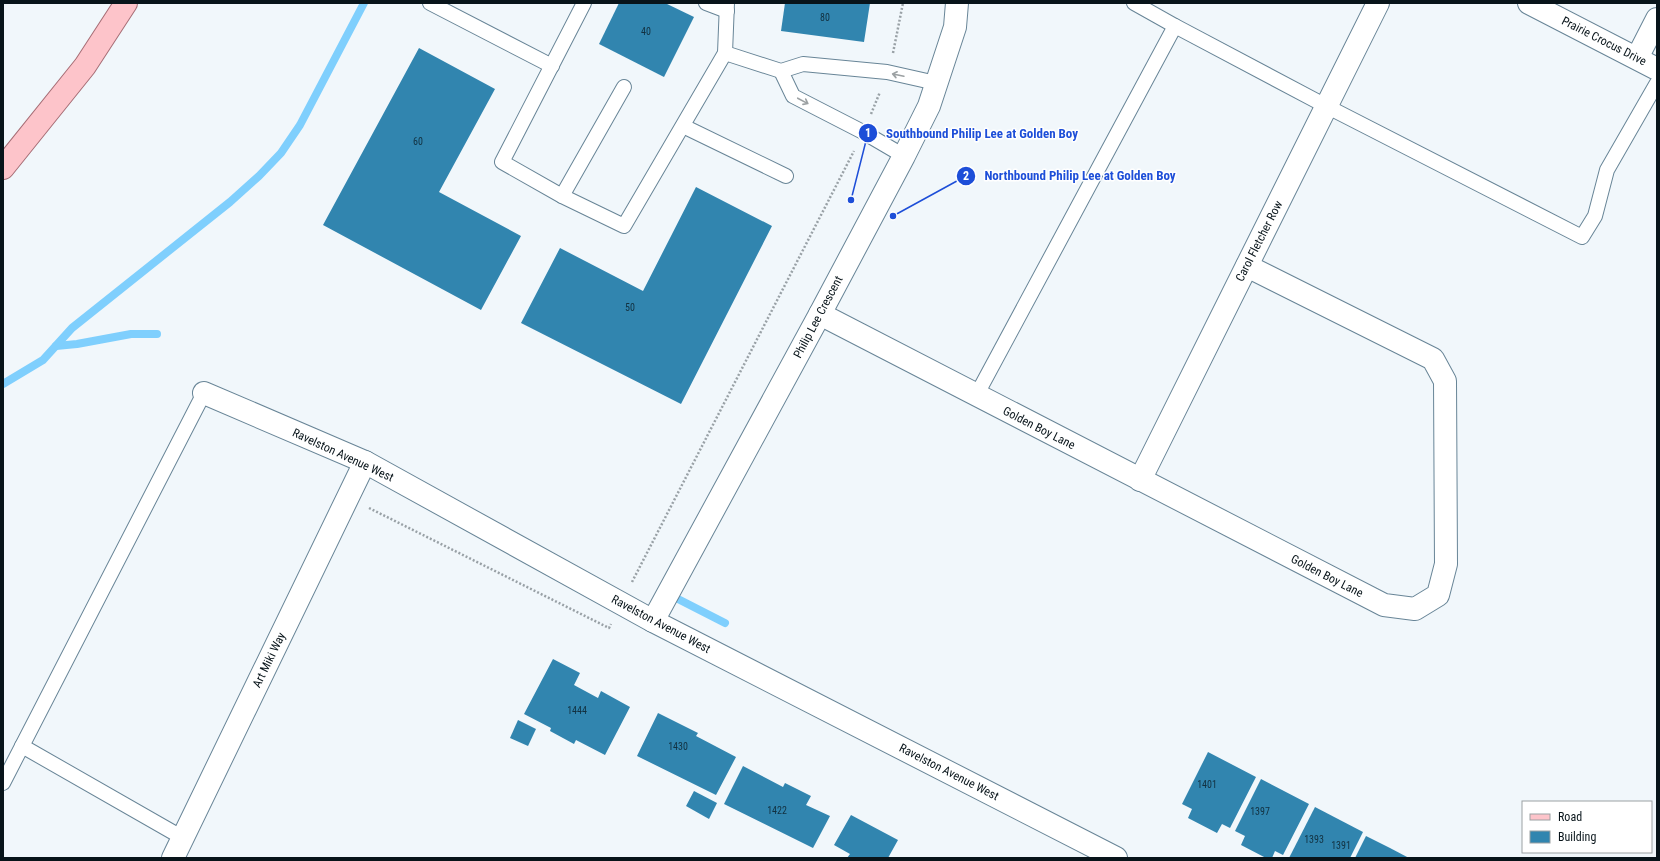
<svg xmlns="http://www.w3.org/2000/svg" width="1660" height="861" font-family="'Roboto Condensed',sans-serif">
  <rect width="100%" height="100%" fill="#f1f7fb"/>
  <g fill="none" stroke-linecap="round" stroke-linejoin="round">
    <!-- stream -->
    <g stroke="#7fcffd" stroke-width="8">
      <path d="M 56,346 L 77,344 L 131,334 L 157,334"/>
      <path d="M 3,384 L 43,360 L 72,328 L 230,202 L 259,176 L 281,153 L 300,125 L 364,3"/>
      <path d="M 678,599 L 725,623"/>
    </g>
  </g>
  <!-- building -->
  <g fill="#3185af">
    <path d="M 619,3 L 665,3 L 694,17 L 664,77 L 599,44 Z"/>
    <path d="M 785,3 L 870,3 L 864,42 L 781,31 Z"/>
    <path d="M 419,48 L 495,89 L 439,192 L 521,236 L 481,310 L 323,225 Z"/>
    <path d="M 696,187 L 772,226 L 681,404 L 521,323 L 560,248 L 643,291 Z"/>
    <path d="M 553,659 L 580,673 L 574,685 L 598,698 L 601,691 L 630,707 L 605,755 L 576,740 L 574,744 L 550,731 L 551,728 L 524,714 Z"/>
    <path d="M 658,713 L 698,733 L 696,736 L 736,757 L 716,795 L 637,756 Z"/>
    <path d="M 518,720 L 536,729 L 528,746 L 510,738 Z"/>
    <path d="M 1208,752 L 1256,777 L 1230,828 L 1222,824 L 1217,833 L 1188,818 L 1192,809 L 1182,804 Z"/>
    <path d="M 743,766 L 783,787 L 785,783 L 811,796 L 806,805 L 830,816 L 813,848 L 724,804 Z"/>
    <path d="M 1261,779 L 1309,804 L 1283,855 L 1275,851 L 1272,858 L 1266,858 L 1241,845 L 1245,836 L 1235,831 Z"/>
    <path d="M 694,791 L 717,803 L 709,819 L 686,806 Z"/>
    <path d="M 1315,807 L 1363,832 L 1350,858 L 1289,858 Z"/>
    <path d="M 851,815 L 898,840 L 888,858 L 847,858 L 850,854 L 834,845 Z"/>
    <path d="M 1366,836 L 1390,848 L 1409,858 L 1355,858 Z"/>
  </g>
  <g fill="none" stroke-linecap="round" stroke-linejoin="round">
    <defs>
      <g id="lane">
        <path d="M 430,3 L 552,66"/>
        <path d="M 584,3 L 502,162 L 562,196 L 624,226 L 725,53 L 727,3"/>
        <path d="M 706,3 L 727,11"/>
        <path d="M 1175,26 L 1326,106 L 1582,237 L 1595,216 L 1607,170 L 1657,83"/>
        <path d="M 725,53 L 781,71 L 803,64 L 887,72 L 936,83"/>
        <path d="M 781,71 L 793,96 L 863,132 L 904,156"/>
        <path d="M 683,126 L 786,176"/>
        <path d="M 562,196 L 624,87"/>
        <path d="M 976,396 L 1175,26 L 1134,3"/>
        <path d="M 22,746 L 183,838"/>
        <path d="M 3,783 L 204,393"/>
      </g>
      <g id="street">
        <path d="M 1529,3 L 1657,69"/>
        <path d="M 1637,58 L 1657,19"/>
        <path d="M 820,314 L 1384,605 L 1415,609 L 1438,595 L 1446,564 L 1445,381 L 1433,359 L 1247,266"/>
        <path d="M 204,393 L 365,462 L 653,621 L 1116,858"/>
        <path d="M 1140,480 L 1378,3"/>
        <path d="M 653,621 L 820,314 L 904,156 L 929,106 L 955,27 L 957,3"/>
        <path d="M 173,858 L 365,462"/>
      </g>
      <path id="primary" d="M 3,168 L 85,66 L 126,3"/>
    </defs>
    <!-- lane casing -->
    <use href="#lane" stroke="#688597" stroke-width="16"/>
    <!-- street casing -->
    <use href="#street" stroke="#688597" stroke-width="24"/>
    <!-- primary casing -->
    <use href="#primary" stroke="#a66d75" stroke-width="24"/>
    <!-- path -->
    <g stroke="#99a1a6" stroke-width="2.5" stroke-dasharray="2 2" stroke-linecap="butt">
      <path d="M 893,53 L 903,3"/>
      <path d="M 871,114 L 880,92"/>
      <path d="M 369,508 L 609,628 L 611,624"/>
      <path d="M 632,582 L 854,151"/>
    </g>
    <!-- lane -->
    <use href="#lane" stroke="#fff" stroke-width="14"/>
    <!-- street -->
    <use href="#street" stroke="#fff" stroke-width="22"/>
    <!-- primary -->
    <use href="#primary" stroke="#fdc4ca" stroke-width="22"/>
  </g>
  <!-- one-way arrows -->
  <defs><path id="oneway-shaft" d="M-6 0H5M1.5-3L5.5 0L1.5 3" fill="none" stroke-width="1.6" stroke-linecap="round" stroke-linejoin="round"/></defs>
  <g stroke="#9ca1a3">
    <use href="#oneway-shaft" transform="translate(898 75) rotate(-168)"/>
    <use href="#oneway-shaft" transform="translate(803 101) rotate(28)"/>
  </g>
  <g text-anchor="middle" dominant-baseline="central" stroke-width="3" stroke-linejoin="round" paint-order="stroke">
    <!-- number labels -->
    <g font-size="10" fill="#12303f">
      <text x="825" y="17">80</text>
      <text x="646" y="31">40</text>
      <text x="418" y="141">60</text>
      <text x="630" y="307">50</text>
      <text x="577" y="710">1444</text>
      <text x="678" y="746">1430</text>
      <text x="1207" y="784">1401</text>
      <text x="777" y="810">1422</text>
      <text x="1260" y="811">1397</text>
      <text x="1314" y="839">1393</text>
      <text x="1341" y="845">1391</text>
    </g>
    <!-- street labels -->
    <g font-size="12" fill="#08141a" stroke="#fff">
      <text transform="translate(1604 41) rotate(27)">Prairie Crocus Drive</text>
      <text transform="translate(1259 241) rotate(-63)">Carol Fletcher Row</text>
      <text transform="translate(818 317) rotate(-62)">Philip Lee Crescent</text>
      <text transform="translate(1039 428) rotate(27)">Golden Boy Lane</text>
      <text transform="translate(343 455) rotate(25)">Ravelston Avenue West</text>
      <text transform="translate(1327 576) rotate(27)">Golden Boy Lane</text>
      <text transform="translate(661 624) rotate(28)">Ravelston Avenue West</text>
      <text transform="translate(269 660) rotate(-64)">Art Miki Way</text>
      <text transform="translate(949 772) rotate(27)">Ravelston Avenue West</text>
    </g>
  </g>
  <!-- callouts -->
  <path fill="none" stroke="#1d4ed8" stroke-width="1.5" d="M851 200L868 133M893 216L966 176"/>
  <g fill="#1d4ed8" stroke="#fff" stroke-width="1.5">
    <circle cx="851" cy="200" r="4"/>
    <circle cx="893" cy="216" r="4"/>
    <circle cx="868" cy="133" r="10"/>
    <circle cx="966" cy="176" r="10"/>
  </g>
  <g font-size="12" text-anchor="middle" font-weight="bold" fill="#fff">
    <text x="868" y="137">1</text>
    <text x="966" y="180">2</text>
  </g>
  <g font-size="13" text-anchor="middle" font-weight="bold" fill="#1d4ed8" stroke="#fff" stroke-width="3" stroke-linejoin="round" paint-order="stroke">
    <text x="982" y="138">Southbound Philip Lee at Golden Boy</text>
    <text x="1080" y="180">Northbound Philip Lee at Golden Boy</text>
  </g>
  <!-- border -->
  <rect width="1660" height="861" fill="none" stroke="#08141a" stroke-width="8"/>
  <!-- legend -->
  <rect x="1522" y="801" width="130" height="52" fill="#ffffff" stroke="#9ca1a3"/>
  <rect x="1530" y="814" width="20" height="6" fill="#fdc4ca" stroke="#9ca1a3"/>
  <text x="1558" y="821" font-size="12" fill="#08141a">Road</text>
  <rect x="1530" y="831" width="20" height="12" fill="#3185af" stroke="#9ca1a3"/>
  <text x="1558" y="841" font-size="12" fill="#08141a">Building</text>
</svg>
